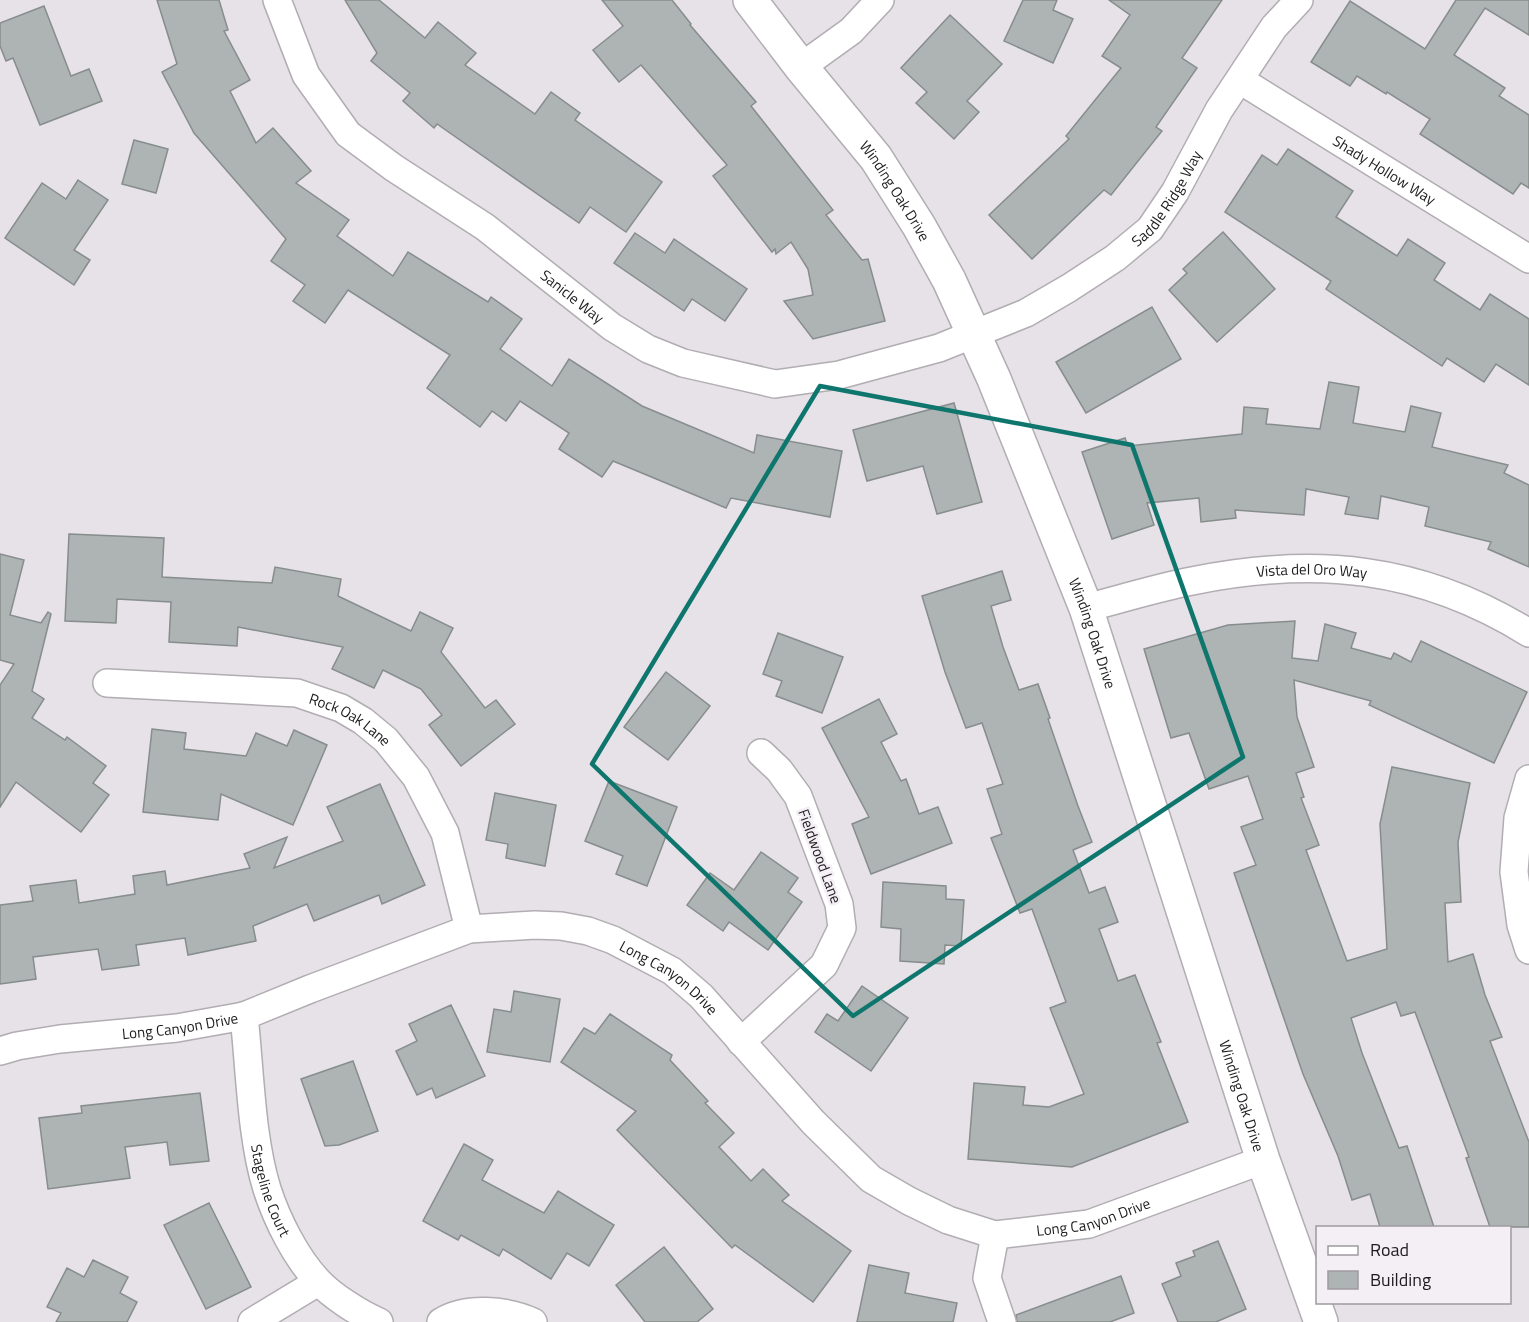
<svg xmlns="http://www.w3.org/2000/svg" width="1529" height="1322" font-family="'Titillium Web',sans-serif">
  <rect width="100%" height="100%" fill="#e6e2e7"/>
  <!-- building -->
  <g fill="#adb4b3" stroke="#878d8c" stroke-width="1.5">
    <path d="M 157,0 L 219,0 L 228,30 L 224,31 L 250,80 L 230,91 L 256,143 L 273,128 L 311,171 L 296,183 L 349,220 L 337,236 L 393,276 L 408,252 L 488,302 L 491,297 L 522,319 L 500,349 L 552,386 L 569,359 L 642,406 L 754,453 L 757,435 L 842,451 L 830,517 L 731,498 L 726,508 L 613,461 L 602,477 L 559,449 L 569,433 L 520,401 L 506,421 L 492,411 L 480,427 L 427,388 L 450,355 L 348,290 L 325,323 L 293,301 L 305,285 L 271,261 L 286,239 L 194,133 L 162,72 L 177,64 Z"/>
    <path d="M 345,0 L 379,0 L 425,38 L 438,22 L 476,53 L 465,65 L 535,114 L 551,92 L 580,113 L 575,120 L 662,182 L 626,232 L 590,207 L 579,223 L 437,124 L 434,128 L 403,101 L 410,93 L 371,61 L 377,53 Z"/>
    <path d="M 602,0 L 672,0 L 691,24 L 690,25 L 756,102 L 751,106 L 833,210 L 826,215 L 862,260 L 868,259 L 885,321 L 813,339 L 784,301 L 813,295 L 808,269 L 791,242 L 776,254 L 775,249 L 772,252 L 713,176 L 727,165 L 641,65 L 619,82 L 593,50 L 623,26 Z"/>
    <path d="M 1023,0 L 1057,0 L 1053,10 L 1073,19 L 1053,63 L 1004,41 Z"/>
    <path d="M 1109,0 L 1222,0 L 1182,58 L 1197,68 L 1156,127 L 1162,131 L 1111,195 L 1104,190 L 1032,259 L 989,215 L 1069,139 L 1066,136 L 1121,68 L 1102,56 L 1130,15 Z"/>
    <path d="M 1456,0 L 1529,0 L 1529,35 L 1485,8 L 1454,55 L 1505,88 L 1499,96 L 1529,115 L 1529,188 L 1521,183 L 1513,194 L 1420,134 L 1430,119 L 1387,92 L 1386,94 L 1357,76 L 1350,86 L 1311,62 L 1350,1 L 1425,49 Z"/>
    <path d="M 44,6 L 71,76 L 89,69 L 102,101 L 40,125 L 13,58 L 6,61 L 0,46 L 0,23 Z"/>
    <path d="M 950,15 L 1002,64 L 967,101 L 979,112 L 954,139 L 916,103 L 927,92 L 901,68 Z"/>
    <path d="M 134,140 L 168,149 L 156,193 L 122,184 Z"/>
    <path d="M 1288,149 L 1353,191 L 1336,217 L 1397,256 L 1408,239 L 1445,263 L 1434,280 L 1480,310 L 1490,294 L 1529,319 L 1529,385 L 1496,364 L 1484,382 L 1447,358 L 1442,366 L 1326,289 L 1331,281 L 1225,212 L 1262,155 L 1277,165 Z"/>
    <path d="M 78,180 L 108,200 L 74,250 L 90,260 L 74,285 L 5,238 L 42,183 L 66,199 Z"/>
    <path d="M 1223,232 L 1275,289 L 1217,342 L 1169,290 L 1187,273 L 1183,269 Z"/>
    <path d="M 635,233 L 665,253 L 674,239 L 747,289 L 725,321 L 692,299 L 684,311 L 614,263 Z"/>
    <path d="M 1152,307 L 1181,359 L 1086,413 L 1056,362 Z"/>
    <path d="M 1329,382 L 1359,387 L 1353,423 L 1405,432 L 1411,406 L 1441,413 L 1432,447 L 1508,465 L 1504,473 L 1529,485 L 1529,567 L 1488,549 L 1491,542 L 1425,526 L 1429,507 L 1381,496 L 1378,519 L 1345,514 L 1349,497 L 1306,489 L 1304,515 L 1235,510 L 1236,518 L 1201,522 L 1199,498 L 1147,503 L 1154,525 L 1112,539 L 1082,452 L 1125,438 L 1128,446 L 1242,434 L 1244,407 L 1268,409 L 1266,424 L 1320,429 Z"/>
    <path d="M 954,403 L 982,502 L 937,514 L 923,466 L 867,481 L 853,430 Z"/>
    <path d="M 69,534 L 164,538 L 162,577 L 272,583 L 275,567 L 341,579 L 338,596 L 411,631 L 420,612 L 453,628 L 441,652 L 485,708 L 496,700 L 515,724 L 461,766 L 429,725 L 442,715 L 421,689 L 383,670 L 374,688 L 332,669 L 343,647 L 238,627 L 237,646 L 169,642 L 171,602 L 117,599 L 116,623 L 65,621 Z"/>
    <path d="M 0,554 L 24,560 L 10,615 L 41,623 L 48,612 L 51,614 L 32,691 L 44,699 L 32,718 L 65,740 L 67,737 L 106,766 L 93,783 L 109,795 L 81,832 L 16,782 L 0,807 L 0,685 L 14,664 L 0,660 Z"/>
    <path d="M 1002,571 L 1011,600 L 991,606 L 1003,647 L 1019,690 L 1038,684 L 1050,718 L 1048,719 L 1078,806 L 1092,842 L 1073,850 L 1089,893 L 1105,887 L 1118,922 L 1099,929 L 1118,981 L 1135,975 L 1161,1042 L 1157,1043 L 1188,1122 L 1072,1167 L 968,1159 L 974,1083 L 1025,1087 L 1023,1105 L 1049,1107 L 1084,1094 L 1050,1008 L 1066,1002 L 1032,909 L 1020,913 L 991,838 L 1002,834 L 987,789 L 1003,784 L 982,723 L 966,728 L 945,672 L 922,596 Z"/>
    <path d="M 1295,621 L 1292,658 L 1318,661 L 1325,624 L 1356,633 L 1351,648 L 1391,659 L 1394,653 L 1411,662 L 1421,641 L 1527,692 L 1494,763 L 1369,705 L 1371,701 L 1294,680 L 1297,717 L 1314,767 L 1296,773 L 1304,797 L 1301,798 L 1319,845 L 1306,850 L 1347,961 L 1387,949 L 1380,824 L 1392,767 L 1470,783 L 1458,842 L 1461,902 L 1445,903 L 1448,962 L 1473,954 L 1485,995 L 1502,1037 L 1490,1041 L 1529,1142 L 1529,1227 L 1490,1227 L 1466,1158 L 1469,1157 L 1415,1012 L 1401,1016 L 1396,1002 L 1351,1018 L 1362,1053 L 1399,1148 L 1407,1146 L 1434,1227 L 1380,1227 L 1370,1194 L 1352,1200 L 1338,1156 L 1303,1074 L 1234,873 L 1256,865 L 1241,827 L 1263,819 L 1248,776 L 1209,789 L 1189,733 L 1171,738 L 1144,649 L 1228,625 Z"/>
    <path d="M 778,633 L 843,657 L 822,713 L 776,696 L 782,681 L 763,674 Z"/>
    <path d="M 666,672 L 710,706 L 668,760 L 624,727 Z"/>
    <path d="M 879,699 L 897,734 L 881,742 L 901,781 L 906,779 L 919,814 L 938,807 L 952,843 L 871,874 L 852,824 L 869,817 L 822,728 Z"/>
    <path d="M 152,729 L 186,733 L 184,749 L 246,756 L 256,733 L 287,746 L 294,730 L 327,745 L 293,825 L 221,794 L 218,820 L 143,812 Z"/>
    <path d="M 609,781 L 677,807 L 647,886 L 616,874 L 623,856 L 585,841 Z"/>
    <path d="M 380,784 L 425,885 L 382,904 L 379,895 L 314,921 L 307,904 L 253,926 L 256,941 L 188,955 L 185,938 L 136,945 L 139,965 L 102,970 L 98,949 L 33,957 L 36,979 L 0,984 L 0,905 L 33,901 L 30,886 L 76,880 L 79,903 L 135,894 L 133,876 L 165,871 L 167,885 L 250,868 L 244,854 L 287,837 L 274,868 L 343,841 L 327,807 Z"/>
    <path d="M 495,793 L 556,805 L 545,866 L 506,858 L 508,844 L 486,840 Z"/>
    <path d="M 761,852 L 798,878 L 788,892 L 802,902 L 768,950 L 729,922 L 723,931 L 687,905 L 710,873 L 734,890 Z"/>
    <path d="M 883,882 L 946,886 L 946,899 L 964,900 L 961,946 L 945,945 L 944,964 L 900,961 L 901,929 L 881,927 Z"/>
    <path d="M 862,986 L 908,1018 L 871,1071 L 815,1032 L 827,1014 L 838,1021 Z"/>
    <path d="M 514,991 L 560,999 L 550,1062 L 487,1052 L 494,1009 L 511,1012 Z"/>
    <path d="M 451,1005 L 485,1076 L 436,1098 L 432,1088 L 417,1095 L 396,1051 L 417,1041 L 409,1024 Z"/>
    <path d="M 610,1014 L 672,1055 L 670,1060 L 708,1101 L 705,1103 L 734,1133 L 719,1147 L 751,1181 L 763,1169 L 789,1195 L 782,1201 L 851,1251 L 813,1302 L 735,1245 L 732,1248 L 617,1130 L 636,1111 L 561,1062 L 584,1028 L 595,1034 Z"/>
    <path d="M 353,1061 L 378,1131 L 339,1145 L 325,1146 L 301,1079 Z"/>
    <path d="M 200,1093 L 209,1161 L 170,1165 L 167,1142 L 125,1147 L 130,1178 L 48,1189 L 39,1118 L 82,1113 L 81,1106 Z"/>
    <path d="M 464,1144 L 493,1160 L 482,1180 L 544,1213 L 558,1191 L 614,1225 L 589,1266 L 567,1253 L 551,1279 L 503,1249 L 499,1256 L 461,1235 L 458,1240 L 423,1221 Z"/>
    <path d="M 209,1203 L 251,1287 L 206,1309 L 164,1225 Z"/>
    <path d="M 1218,1241 L 1246,1309 L 1216,1322 L 1178,1322 L 1162,1284 L 1181,1276 L 1176,1263 L 1195,1256 L 1193,1251 Z"/>
    <path d="M 664,1247 L 713,1309 L 697,1322 L 645,1322 L 616,1285 Z"/>
    <path d="M 93,1260 L 128,1277 L 120,1293 L 137,1302 L 127,1322 L 56,1322 L 61,1313 L 47,1307 L 67,1268 L 84,1277 Z"/>
    <path d="M 869,1265 L 909,1273 L 905,1293 L 957,1303 L 953,1322 L 857,1322 Z"/>
    <path d="M 1121,1276 L 1134,1313 L 1110,1322 L 1017,1322 L 1016,1315 Z"/>
  </g>
  <g fill="none" stroke-linecap="round" stroke-linejoin="round">
    <defs>
      <g id="minor">
        <path id="s1" d="M 277,0 L 306,75 L 348,134 L 394,168 L 485,227 L 612,327 L 648,349 L 683,363 L 775,384 L 839,375 L 939,348 L 1026,313 L 1069,288 L 1115,258 L 1150,229 L 1175,192 L 1219,110 L 1274,27 L 1299,0"/>
        <path d="M 801,67 L 851,31 L 880,0"/>
        <path id="s2" d="M 1240,80 L 1529,259"/>
        <path id="s3" d="M 1086,608 C 1121,599 1156,588 1192,581 C 1315,556 1421,566 1529,633"/>
        <path id="s4" d="M 107,683 L 297,693 L 341,708 L 363,721 L 386,740 L 416,777 L 445,833 L 469,929"/>
        <path d="M 1529,779 L 1518,818 L 1514,872 L 1521,925 L 1529,950"/>
        <path id="s5" d="M 244,1016 C 250,1070 251,1138 267,1189 C 277,1220 296,1258 318,1281 C 332,1296 360,1314 379,1322"/>
        <path d="M 741,1042 L 824,965 L 842,928 L 839,904 L 798,796 L 779,770 L 761,753"/>
        <path id="s6" d="M 0,1051 L 17,1046 L 60,1039 L 177,1028 L 244,1016 L 310,989 L 469,929 L 535,925 L 561,926 L 588,931 L 613,940 L 672,971 L 701,996 L 813,1122 L 871,1179 L 909,1201 L 948,1220 L 995,1235 L 1089,1224 L 1263,1160"/>
        <path d="M 995,1235 L 987,1278 L 1002,1322"/>
        <path d="M 252,1322 L 318,1282"/>
        <path d="M 441,1322 C 466,1306 507,1310 533,1322"/>
      </g>
      <g id="tertiary">
        <path id="s7" d="M 750,0 L 801,67 L 876,158 L 919,226 L 949,280 L 994,379 L 1086,608 L 1263,1160 L 1321,1322"/>
      </g>
    </defs>
    <!-- minor casing -->
    <use href="#minor" stroke="#b1adb2" stroke-width="30"/>
    <!-- tertiary casing -->
    <use href="#tertiary" stroke="#b1adb2" stroke-width="36"/>
    <!-- minor -->
    <use href="#minor" stroke="#fff" stroke-width="27"/>
    <!-- tertiary -->
    <use href="#tertiary" stroke="#fff" stroke-width="33"/>
  </g>
  <!-- marked area -->
  <path fill="none" stroke="#0f766e" stroke-width="4.5" stroke-linejoin="round" d="M 820,386 L 1132,445 L 1243,757 L 853,1016 L 592,764 Z"/>
  <g text-anchor="middle" dominant-baseline="central" stroke-width="5" stroke-linejoin="round" paint-order="stroke">
    <!-- street labels -->
    <g font-size="15" fill="#1c1b1d" stroke="#f4eff4">
      <text stroke="none"><textPath href="#s2" startOffset="170">Shady Hollow Way</textPath></text>
      <text stroke="none"><textPath href="#s7" startOffset="240">Winding Oak Drive</textPath></text>
      <text stroke="none"><textPath href="#s1" startOffset="1101">Saddle Ridge Way</textPath></text>
      <text stroke="none"><textPath href="#s1" startOffset="430">Sanicle Way</textPath></text>
      <text stroke="none"><textPath href="#s3" startOffset="230">Vista del Oro Way</textPath></text>
      <text stroke="none"><textPath href="#s7" startOffset="726">Winding Oak Drive</textPath></text>
      <text stroke="none"><textPath href="#s4" startOffset="250">Rock Oak Lane</textPath></text>
      <text transform="translate(820 856) rotate(70)">Fieldwood Lane</text>
      <text stroke="none"><textPath href="#s6" startOffset="702">Long Canyon Drive</textPath></text>
      <text stroke="none"><textPath href="#s6" startOffset="182">Long Canyon Drive</textPath></text>
      <text stroke="none"><textPath href="#s7" startOffset="1212">Winding Oak Drive</textPath></text>
      <text stroke="none"><textPath href="#s5" startOffset="177">Stageline Court</textPath></text>
      <text stroke="none"><textPath href="#s6" startOffset="1226">Long Canyon Drive</textPath></text>
    </g>
  </g>
  <!-- legend -->
  <rect x="1316" y="1226" width="195" height="78" fill="#f4eff4" stroke="#9e9a9e" stroke-width="1.5"/>
  <rect x="1328" y="1246" width="30" height="9" fill="#ffffff" stroke="#9e9a9e" stroke-width="1.5"/>
  <text x="1370" y="1256" font-size="18" fill="#1c1b1d">Road</text>
  <rect x="1328" y="1271" width="30" height="18" fill="#adb4b3" stroke="#9e9a9e" stroke-width="1.5"/>
  <text x="1370" y="1286" font-size="18" fill="#1c1b1d">Building</text>
</svg>
